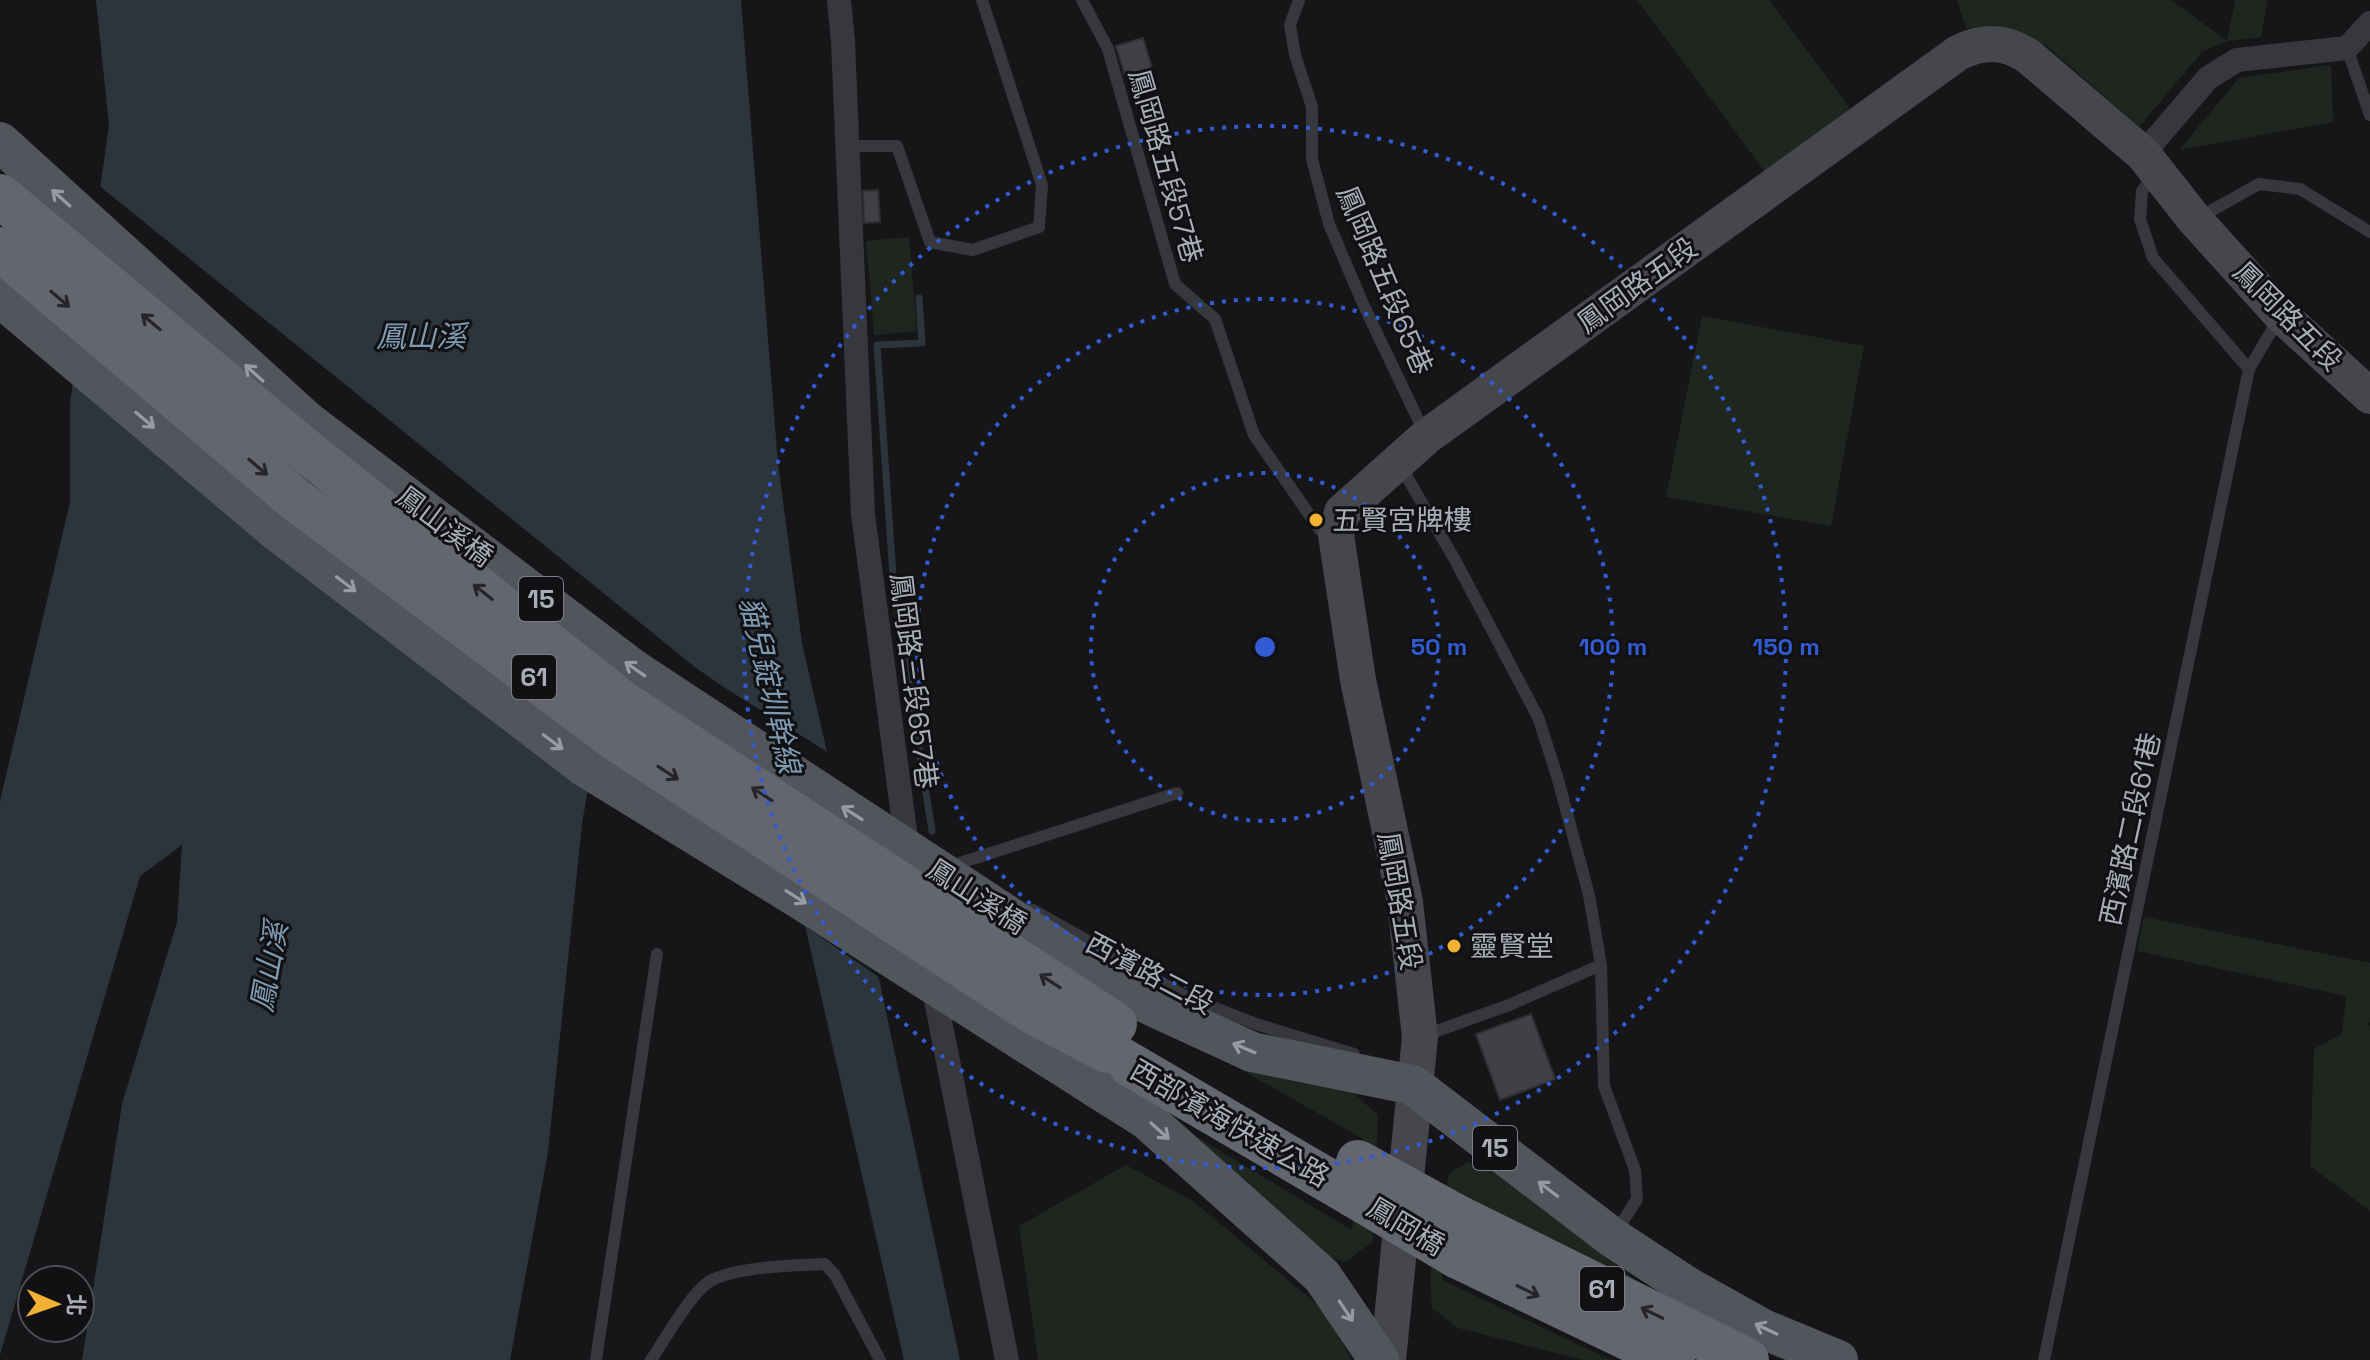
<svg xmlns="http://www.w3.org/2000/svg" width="2370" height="1360" font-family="'Space Grotesk','Noto Sans TC',sans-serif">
  <rect width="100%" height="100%" fill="#161618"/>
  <!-- green -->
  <g fill="#1e261f">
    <path d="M 1637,0 L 1769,0 L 1850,108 L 1765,172 Z"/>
    <path d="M 1957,0 L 2171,0 L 2227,41 L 2235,0 L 2268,0 L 2261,37 L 2228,41 L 2203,51 L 2139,127 L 2046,45 L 1992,27 L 1966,28 Z"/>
    <path d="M 2331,65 L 2333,122 L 2179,150 L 2239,78 Z"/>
    <path d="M 909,237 L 917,331 L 874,335 L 866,241 Z"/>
    <path d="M 1702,316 L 1864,346 L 1831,526 L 1666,497 Z"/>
    <path d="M 2144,917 L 2370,963 L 2370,1022 L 2365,1024 L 2370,1026 L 2370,1211 L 2310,1166 L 2314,1049 L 2342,1034 L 2346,996 L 2137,951 Z"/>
    <path d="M 1159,1023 L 1350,1090 L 1378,1115 L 1373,1241 L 1346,1262 L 1317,1253 L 1164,1117 L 1352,1230 L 1363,1139 Z"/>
    <path d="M 1468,1162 L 1507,1177 L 1649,1291 L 1457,1196 L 1442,1280 L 1611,1360 L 1584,1360 L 1458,1328 L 1432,1308 L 1430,1274 L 1449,1174 Z"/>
    <path d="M 1126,1165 L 1193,1201 L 1324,1310 L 1352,1360 L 1038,1360 L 1019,1226 Z"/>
  </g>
  <!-- water -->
  <path fill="#2c353c" d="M 96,0 L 741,0 L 778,464 L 802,643 L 879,979 L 960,1360 L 904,1360 L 756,710 L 615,611 L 602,706 L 582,824 L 548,1152 L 510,1360 L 82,1360 L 122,1104 L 177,922 L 182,845 L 140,876 L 0,1355 L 0,801 L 70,502 L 70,403 L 109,125 Z"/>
  <!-- pier -->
  <path fill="#161618" d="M 97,184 L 706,676 L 832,755 L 883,980 L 799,922 L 752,712 L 618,618 L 606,707 L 70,374 Z"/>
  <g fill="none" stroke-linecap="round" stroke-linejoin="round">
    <!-- stream -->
    <path stroke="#2c353c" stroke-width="7" d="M 919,298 L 922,343 L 877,345 L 894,590 L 932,831"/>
  </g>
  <!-- building -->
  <g fill="#404145" stroke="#303034" stroke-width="2">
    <path d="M 1143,38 L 1152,68 L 1125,76 L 1116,46 Z"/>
    <path d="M 878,190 L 880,222 L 864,223 L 863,191 Z"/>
    <path d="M 1531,1014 L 1555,1079 L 1500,1100 L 1476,1034 Z"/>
  </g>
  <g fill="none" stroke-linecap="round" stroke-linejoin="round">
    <!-- lane -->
    <g stroke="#37383d" stroke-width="12">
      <path d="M 1082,0 L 1108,49 L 1175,284 L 1215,319 L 1254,435 L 1320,530 L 1333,534"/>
      <path d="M 1299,0 L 1290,25 L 1295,55 L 1312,107 L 1312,159 L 1329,224 L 1364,306 L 1425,434"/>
      <path d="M 2347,48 L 2370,115"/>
      <path d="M 847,146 L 897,146 L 930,242 L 973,250 L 1039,227 L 1042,185 L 982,0"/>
      <path d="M 2155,174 L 2142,191 L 2140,219 L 2153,258 L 2249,369"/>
      <path d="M 2198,218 L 2259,184 L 2300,189 L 2370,232"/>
      <path d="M 1400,465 L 1455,560 L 1538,717 L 1557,776 L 1589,895 L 1601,965 L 1604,1086 L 1635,1170 L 1637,1199 L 1616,1232"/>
      <path d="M 960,863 L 1177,793"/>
      <path d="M 1033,910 L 1185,996 L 1256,1024 L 1354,1054"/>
      <path d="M 1423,1036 L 1509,1005 L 1601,965"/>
      <path d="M 596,1360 L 657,954"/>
      <path d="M 651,1360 C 664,1341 693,1289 712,1280 C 739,1267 794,1265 825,1264 L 835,1275 L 880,1360"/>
      <path d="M 2044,1360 L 2249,369 L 2279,318"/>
    </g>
    <!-- street -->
    <g stroke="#37383d" stroke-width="24">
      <path d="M 839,0 L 843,42 L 863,514 L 908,854"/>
      <path d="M 2143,154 L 2208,78 L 2237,60 L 2347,48 L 2370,23"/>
      <path d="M 932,980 L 1007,1360"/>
    </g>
    <!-- secondary -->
    <path stroke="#45474d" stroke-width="36" d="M 1388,1360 L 1420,1037 L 1405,902 L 1358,680 L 1336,535 L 1342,512 L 1426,437 L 1958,53 C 1983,40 2005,41 2028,56 L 2143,154 L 2195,220 L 2281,315 L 2370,396"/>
    <!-- primary -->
    <g stroke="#53555c" stroke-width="40">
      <path d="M 1128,995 L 1252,1052 L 1413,1085 L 1613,1238 L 1688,1287 L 1763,1329 L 1838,1360"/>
      <path d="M 1095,1087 L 1146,1119 L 1322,1276 L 1379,1360"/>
    </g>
    <!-- highway -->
    <g stroke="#63666e" stroke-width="44">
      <path d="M 1107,1051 L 1353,1195"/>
      <path d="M 1458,1217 L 1747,1360"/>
      <path d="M 1458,1257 L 1673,1360"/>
    </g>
    <!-- primary-bridge -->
    <g stroke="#53555c" stroke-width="40">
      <path d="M 0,142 L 308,422 L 633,669 L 1128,995"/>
      <path d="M 0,297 L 273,528 L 585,767 L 798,898 L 1095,1087"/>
    </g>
    <!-- highway-bridge -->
    <g stroke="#63666e" stroke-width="44">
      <path d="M 0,196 L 311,455 L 623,703 L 1115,1024"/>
      <path d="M 0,249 L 295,499 L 617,740 L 1031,1011 L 1107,1051"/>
      <path d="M 1358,1162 L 1458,1217"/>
      <path d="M 1353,1195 L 1458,1257"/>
    </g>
  </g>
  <!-- one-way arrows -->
  <defs><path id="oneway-shaft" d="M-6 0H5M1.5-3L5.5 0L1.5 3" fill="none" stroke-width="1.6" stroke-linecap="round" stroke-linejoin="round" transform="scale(2)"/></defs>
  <g stroke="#979ba6">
    <use href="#oneway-shaft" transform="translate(61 198) rotate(-138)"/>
    <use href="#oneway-shaft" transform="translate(254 373) rotate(-138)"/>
    <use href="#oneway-shaft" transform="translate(145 420) rotate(40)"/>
    <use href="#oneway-shaft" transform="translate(346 584) rotate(37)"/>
    <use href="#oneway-shaft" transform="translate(635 669) rotate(-145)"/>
    <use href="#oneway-shaft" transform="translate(553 742) rotate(37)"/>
    <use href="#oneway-shaft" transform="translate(852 813) rotate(-147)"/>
    <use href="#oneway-shaft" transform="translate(796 897) rotate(32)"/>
    <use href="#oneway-shaft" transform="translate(1244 1048) rotate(-157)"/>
    <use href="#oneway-shaft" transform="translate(1160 1131) rotate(42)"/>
    <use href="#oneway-shaft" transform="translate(1548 1189) rotate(-143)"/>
    <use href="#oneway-shaft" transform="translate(1346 1311) rotate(56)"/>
    <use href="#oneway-shaft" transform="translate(1766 1329) rotate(-155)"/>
  </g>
  <g stroke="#26262a">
    <use href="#oneway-shaft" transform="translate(60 299) rotate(40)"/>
    <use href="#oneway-shaft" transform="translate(151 322) rotate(-140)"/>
    <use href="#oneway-shaft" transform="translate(258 467) rotate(40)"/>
    <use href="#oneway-shaft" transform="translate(483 592) rotate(-142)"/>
    <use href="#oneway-shaft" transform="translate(668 773) rotate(33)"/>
    <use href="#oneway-shaft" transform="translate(762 794) rotate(-147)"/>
    <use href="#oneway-shaft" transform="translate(1050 981) rotate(-147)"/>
    <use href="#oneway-shaft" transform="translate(1528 1291) rotate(26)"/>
    <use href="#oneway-shaft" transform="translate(1652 1313) rotate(-154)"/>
  </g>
  <!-- distance rings -->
  <g fill="none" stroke="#325cd3" stroke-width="4" stroke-dasharray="4 8">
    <circle cx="1265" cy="647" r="174"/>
    <circle cx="1265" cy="647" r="348"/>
    <circle cx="1265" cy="647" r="521"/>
  </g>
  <!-- markers -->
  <g fill="#f2b134" stroke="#111113" stroke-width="3">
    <circle cx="1316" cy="520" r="8"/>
    <circle cx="1454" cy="946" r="8"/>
  </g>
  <g text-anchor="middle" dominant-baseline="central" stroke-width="6" stroke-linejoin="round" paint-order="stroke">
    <!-- shield labels -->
    <g fill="#111113" stroke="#7b7e86" stroke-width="2">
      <rect x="519" y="577" width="44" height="44" rx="6"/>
      <rect x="512" y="655" width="44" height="44" rx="6"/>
      <rect x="1473" y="1126" width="44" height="44" rx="6"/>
      <rect x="1580" y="1267" width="44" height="44" rx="6"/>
    </g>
    <g font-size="26" font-weight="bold" fill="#a8adb8">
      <text x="541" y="599">15</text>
      <text x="534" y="677">61</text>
      <text x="1495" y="1148">15</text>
      <text x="1602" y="1289">61</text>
    </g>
    <!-- street labels -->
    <g font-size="28" fill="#a8adb8" stroke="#111113">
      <text transform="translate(1166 166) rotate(74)">鳳岡路五段57巷</text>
      <text transform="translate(1385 280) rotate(67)">鳳岡路五段65巷</text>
      <text transform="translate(1637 285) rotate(-36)">鳳岡路五段</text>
      <text transform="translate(2288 316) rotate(45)">鳳岡路五段</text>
      <text transform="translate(445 526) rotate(37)">鳳山溪橋</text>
      <text transform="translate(914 681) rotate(83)">鳳岡路三段657巷</text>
      <text transform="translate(2130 829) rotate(-78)">西濱路二段61巷</text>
      <text transform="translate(977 896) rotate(33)">鳳山溪橋</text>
      <text transform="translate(1400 901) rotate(80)">鳳岡路五段</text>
      <text transform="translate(1150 973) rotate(28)">西濱路二段</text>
      <text transform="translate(1230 1123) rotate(30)">西部濱海快速公路</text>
      <text transform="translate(1406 1226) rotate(31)">鳳岡橋</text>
    </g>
    <!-- poi labels -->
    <g font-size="28" fill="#a8adb8" stroke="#111113" text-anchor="start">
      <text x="1332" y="520">五賢宮牌樓</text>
      <text x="1470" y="946">靈賢堂</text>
    </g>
    <!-- water labels -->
    <g font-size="30" font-style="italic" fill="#7f9bb3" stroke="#111113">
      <text x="421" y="336">鳳山溪</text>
      <text transform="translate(770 685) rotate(77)">貓兒錠圳幹線</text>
      <text transform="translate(269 967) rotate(-80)">鳳山溪</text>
    </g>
  </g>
  <circle cx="1265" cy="647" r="12" fill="#325cd3" stroke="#111113" stroke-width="4"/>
  <g font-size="24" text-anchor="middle" font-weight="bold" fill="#325cd3" stroke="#111113" stroke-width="6" stroke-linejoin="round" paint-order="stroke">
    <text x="1439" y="655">50 m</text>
    <text x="1613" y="655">100 m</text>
    <text x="1786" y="655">150 m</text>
  </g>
  <!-- north arrow -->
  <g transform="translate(56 1304) rotate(92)"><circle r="38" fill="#111113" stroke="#4d4f55" stroke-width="2"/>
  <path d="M0-6L14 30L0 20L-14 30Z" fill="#f2b134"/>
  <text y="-12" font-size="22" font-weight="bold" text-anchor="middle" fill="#a8adb8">北</text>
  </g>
</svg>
